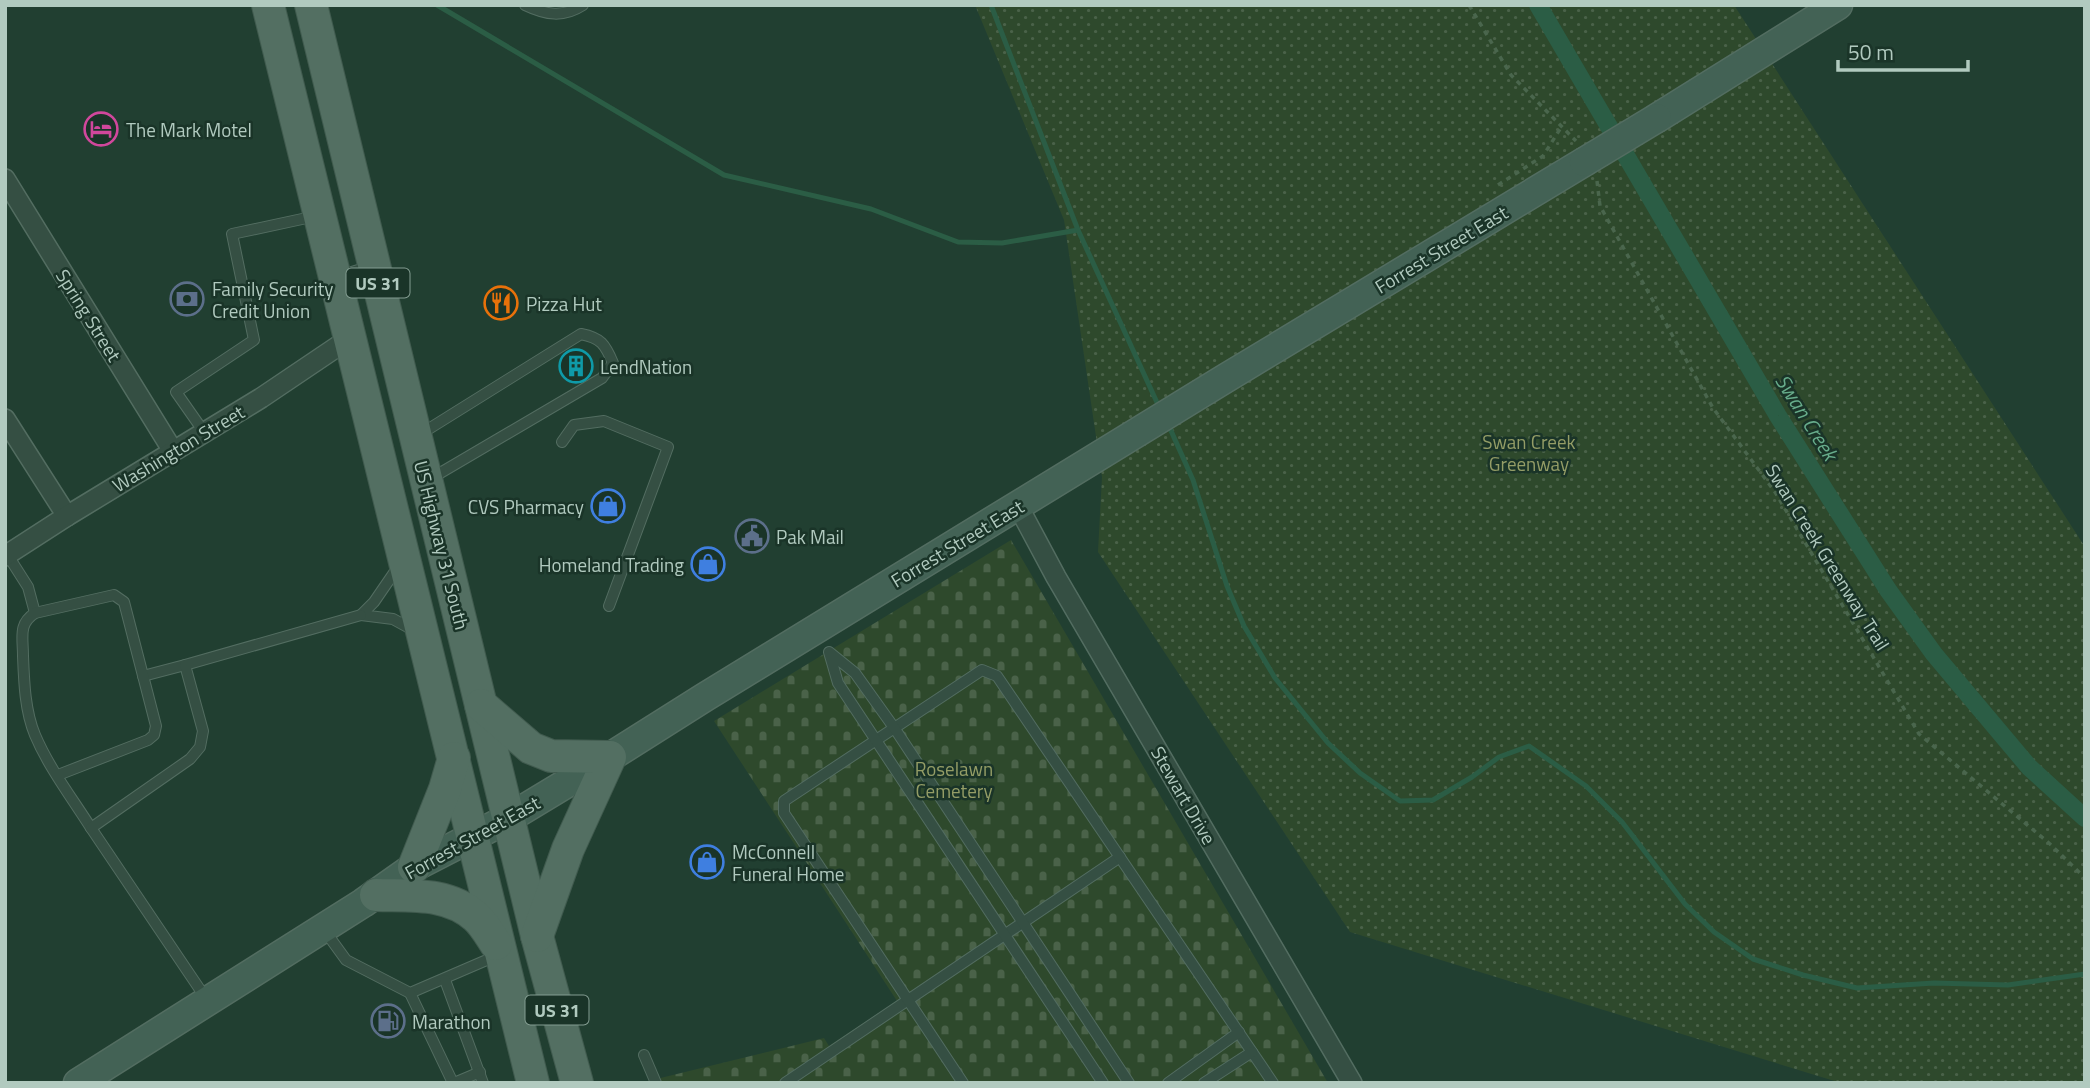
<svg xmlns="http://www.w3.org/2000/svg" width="2090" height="1088" font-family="'Titillium Web',sans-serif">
  <defs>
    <pattern id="cemetery-stones" width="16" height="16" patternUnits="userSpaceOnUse" patternTransform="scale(1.75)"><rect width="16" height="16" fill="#2e492c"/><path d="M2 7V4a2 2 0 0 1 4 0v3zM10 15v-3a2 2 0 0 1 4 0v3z" fill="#4a6249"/></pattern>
    <pattern id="park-dots" width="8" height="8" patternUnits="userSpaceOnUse" patternTransform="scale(1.75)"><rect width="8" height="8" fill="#2e492c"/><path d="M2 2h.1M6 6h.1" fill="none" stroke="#4a6249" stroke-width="1.8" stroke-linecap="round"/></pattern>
  </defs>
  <rect width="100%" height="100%" fill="#213f31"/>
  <!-- cemetery -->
  <path fill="url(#cemetery-stones)" d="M 1011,540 L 1328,1083 L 640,1083 L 824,1038 L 829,1046 L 897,1001 L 714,721 Z"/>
  <!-- park -->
  <path fill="url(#park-dots)" d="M 975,5 L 1734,5 L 2085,547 L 2085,1083 L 1841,1083 L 1350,932 L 1098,552 L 1102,477 L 1064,220 Z"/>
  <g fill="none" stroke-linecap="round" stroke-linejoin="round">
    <!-- stream -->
    <g stroke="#2b5d45" stroke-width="5">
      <path d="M 437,5 L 724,175 L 871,209 L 958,242 L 1002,243 L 1078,230"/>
      <path d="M 991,5 L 1078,230 L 1160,409"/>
      <path d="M 1168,424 L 1193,480 L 1227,586 L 1244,626 L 1275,678 L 1328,743 L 1360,773 L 1400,801 L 1433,800 L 1472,777 L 1499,757 L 1529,746 L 1586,786 L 1622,822 L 1685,904 L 1714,932 L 1753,959 L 1803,975 L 1857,988 L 1934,983 L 2008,985 L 2085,974"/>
    </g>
    <!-- canal -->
    <path stroke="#2b5d45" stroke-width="18" d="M 1538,5 L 1778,416 L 1888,590 L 1934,654 L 2029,767 L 2085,818"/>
    <defs>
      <g id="lane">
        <path d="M 525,5 C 546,15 563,18 583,5"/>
        <path d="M 339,276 L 371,266"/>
        <path d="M 204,432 L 176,392 L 254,340 L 232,234 L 316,216"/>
        <path d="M 419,435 L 581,334 C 601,338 605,344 613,363 L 602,378 L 430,479"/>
        <path d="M 562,442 L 574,425 L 604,421 L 668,447 L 609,606"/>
        <path d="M 7,554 L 28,587 L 35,613"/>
        <path d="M 398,567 L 374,602 L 361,615 L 393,619 L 415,631"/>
        <path d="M 143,676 L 185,665"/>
        <path d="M 58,775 L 148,740 L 154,735 L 156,726 L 124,602 L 114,595 L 35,613 C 18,624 23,637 23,656 C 24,682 25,711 35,735 C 49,768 72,798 91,828"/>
        <path d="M 325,931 L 346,960 L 410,993 L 496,956"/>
        <path d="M 445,980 L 483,1083"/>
        <path d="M 410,993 L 453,1083"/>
        <path d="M 207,1000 L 91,828 L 190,759 L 200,747 L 203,731 L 185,665 L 361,615"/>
        <path d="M 644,1055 L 656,1083"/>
        <path d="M 454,1083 L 480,1072"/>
        <path d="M 785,1083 L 1120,857"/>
        <path d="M 963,1083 L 784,813 L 784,801 L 982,670 L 997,676 L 1273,1083"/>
        <path d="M 1103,1083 L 838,683 L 829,652 L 855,673 L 895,729 L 1129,1083"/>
        <path d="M 1168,1083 L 1239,1032"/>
        <path d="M 1204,1083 L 1252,1052"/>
      </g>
      <g id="street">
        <path d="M 5,179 L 173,451"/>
        <path d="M 5,419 L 67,516"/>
        <path d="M 1018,506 L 1056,577 L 1352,1083"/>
        <path d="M 5,556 L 67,516 L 261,398 L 350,338"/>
      </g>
      <g id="secondary">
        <path d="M 1657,118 L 1838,5"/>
        <path d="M 78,1083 L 363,903 L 414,867 L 509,818 L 610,757 L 705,697 L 1226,378 L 1584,162"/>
      </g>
      <g id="primary">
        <path d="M 268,5 L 533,1083"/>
        <path d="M 311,5 L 537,936 L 577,1083"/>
        <path d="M 481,705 L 531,748 L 551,756 L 610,757 L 568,849 L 537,936"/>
        <path d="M 414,867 L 445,789 L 454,758"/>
        <path d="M 376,895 C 412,896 448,892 476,917 C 484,924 490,935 496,944"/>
      </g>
    </defs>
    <!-- lane casing -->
    <use href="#lane" stroke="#536d61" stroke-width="12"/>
    <!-- street casing -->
    <use href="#street" stroke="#536d61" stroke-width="22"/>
    <!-- secondary casing -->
    <use href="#secondary" stroke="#536d61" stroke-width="31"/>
    <!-- primary casing -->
    <use href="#primary" stroke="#415b4f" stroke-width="34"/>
    <!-- path -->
    <g stroke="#4a664d" stroke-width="3.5" stroke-dasharray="5 5" stroke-linecap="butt">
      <path d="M 1469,5 L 1511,75 L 1576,141"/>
      <path d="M 1597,181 L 1600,206 L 1713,408 L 1775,492 L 1919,734 L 2050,844 L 2085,878"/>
      <path d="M 1498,185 L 1543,156 L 1562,126"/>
    </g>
    <!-- lane -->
    <use href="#lane" stroke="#354f43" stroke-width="10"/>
    <!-- street -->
    <use href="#street" stroke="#354f43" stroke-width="19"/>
    <!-- secondary -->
    <use href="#secondary" stroke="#436255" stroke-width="28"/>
    <!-- primary -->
    <use href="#primary" stroke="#536f62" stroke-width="32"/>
    <defs>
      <path id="secondary-bridge" d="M 1584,162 L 1657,118"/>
    </defs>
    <!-- secondary-bridge casing -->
    <use href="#secondary-bridge" stroke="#536d61" stroke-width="31" stroke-linecap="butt"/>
    <!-- secondary-bridge -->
    <use href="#secondary-bridge" stroke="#436255" stroke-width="28"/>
  </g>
  <!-- icons -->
  <defs>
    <symbol id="hotel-ring" viewBox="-11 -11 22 22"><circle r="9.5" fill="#1a3428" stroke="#d1479c" stroke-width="1.5"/><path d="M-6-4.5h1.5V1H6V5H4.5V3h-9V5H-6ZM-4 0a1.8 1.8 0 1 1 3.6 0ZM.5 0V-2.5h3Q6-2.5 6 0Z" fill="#d1479c"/></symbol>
    <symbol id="bank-ring" viewBox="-11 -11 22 22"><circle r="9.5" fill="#1a3428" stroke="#5c6f8a" stroke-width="1.5"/><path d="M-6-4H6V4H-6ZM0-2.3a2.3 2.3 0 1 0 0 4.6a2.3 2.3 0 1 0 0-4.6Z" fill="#5c6f8a"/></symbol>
    <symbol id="restaurant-ring" viewBox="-11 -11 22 22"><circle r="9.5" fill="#1a3428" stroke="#e8710a" stroke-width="1.5"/><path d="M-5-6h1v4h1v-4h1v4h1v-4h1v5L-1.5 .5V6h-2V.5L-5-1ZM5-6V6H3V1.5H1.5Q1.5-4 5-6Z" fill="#e8710a"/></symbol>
    <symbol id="building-ring" viewBox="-11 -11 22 22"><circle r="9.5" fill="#1a3428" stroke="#0f9aa8" stroke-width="1.5"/><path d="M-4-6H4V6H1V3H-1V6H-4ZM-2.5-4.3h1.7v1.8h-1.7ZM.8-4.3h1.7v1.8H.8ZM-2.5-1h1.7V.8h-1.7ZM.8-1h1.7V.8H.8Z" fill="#0f9aa8"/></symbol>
    <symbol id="shop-ring" viewBox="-11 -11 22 22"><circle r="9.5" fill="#1a3428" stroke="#3f7fe0" stroke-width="1.5"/><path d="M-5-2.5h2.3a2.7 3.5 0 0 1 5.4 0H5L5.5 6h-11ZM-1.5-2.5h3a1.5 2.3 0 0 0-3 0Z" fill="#3f7fe0"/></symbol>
    <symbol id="civic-ring" viewBox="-11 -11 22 22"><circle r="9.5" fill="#1a3428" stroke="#5c6f8a" stroke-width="1.5"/><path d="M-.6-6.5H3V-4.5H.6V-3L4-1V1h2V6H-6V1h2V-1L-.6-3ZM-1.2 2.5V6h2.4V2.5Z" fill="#5c6f8a"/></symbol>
    <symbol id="fuel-ring" viewBox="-11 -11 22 22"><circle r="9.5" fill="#1a3428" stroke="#5c6f8a" stroke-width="1.5"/><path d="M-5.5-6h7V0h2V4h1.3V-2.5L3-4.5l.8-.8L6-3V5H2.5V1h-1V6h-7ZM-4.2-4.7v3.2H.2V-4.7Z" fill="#5c6f8a"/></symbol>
  </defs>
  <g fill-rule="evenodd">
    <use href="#hotel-ring" x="82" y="110" width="38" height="38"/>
    <use href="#bank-ring" x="168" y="280" width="38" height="38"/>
    <use href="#restaurant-ring" x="482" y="284" width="38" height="38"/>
    <use href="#building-ring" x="557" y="347" width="38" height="38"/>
    <use href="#shop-ring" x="589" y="487" width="38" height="38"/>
    <use href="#civic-ring" x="733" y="517" width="38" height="38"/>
    <use href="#shop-ring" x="689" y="545" width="38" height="38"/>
    <use href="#shop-ring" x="688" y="843" width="38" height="38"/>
    <use href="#fuel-ring" x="369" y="1002" width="38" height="38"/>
  </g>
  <g text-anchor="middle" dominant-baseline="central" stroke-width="5" stroke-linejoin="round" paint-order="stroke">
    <!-- shield labels -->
    <g fill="#1a3428" stroke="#849d92" stroke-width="2">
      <rect x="346.5" y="268.5" width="63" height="29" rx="5"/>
      <rect x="525.5" y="995.5" width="63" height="29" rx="5"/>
    </g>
    <g font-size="18" font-weight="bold" fill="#b1cabf">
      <text x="378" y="283">US 31</text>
      <text x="557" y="1010">US 31</text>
    </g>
    <!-- poi labels -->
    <g font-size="19" fill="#b1cabf" stroke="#1a3428" text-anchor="start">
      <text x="126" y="129">The Mark Motel</text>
      <text x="212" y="288">Family Security<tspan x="212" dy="22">Credit Union</tspan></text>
      <text x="526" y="303">Pizza Hut</text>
      <text x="600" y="366">LendNation</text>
      <text x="584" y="506" text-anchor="end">CVS Pharmacy</text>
      <text x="776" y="536">Pak Mail</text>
      <text x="684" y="564" text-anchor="end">Homeland Trading</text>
      <text x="732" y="851">McConnell<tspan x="732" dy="22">Funeral Home</tspan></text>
      <text x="412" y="1021">Marathon</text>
    </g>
    <!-- street labels -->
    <g font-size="19" fill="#b1cabf" stroke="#1a3428">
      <text transform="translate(1441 249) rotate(-31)">Forrest Street East</text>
      <text transform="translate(89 315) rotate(58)">Spring Street</text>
      <text transform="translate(178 448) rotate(-31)">Washington Street</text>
      <text transform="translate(957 543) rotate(-31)">Forrest Street East</text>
      <text transform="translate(442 545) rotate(76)">US Highway 31 South</text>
      <text transform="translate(1828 557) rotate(58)">Swan Creek Greenway Trail</text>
      <text transform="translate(1184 795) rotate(60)">Stewart Drive</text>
      <text transform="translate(472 837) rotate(-29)">Forrest Street East</text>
    </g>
    <!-- park labels -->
    <g font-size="19" fill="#949d66" stroke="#1a3428">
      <text x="1529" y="441">Swan Creek<tspan x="1529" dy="22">Greenway</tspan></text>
      <text x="954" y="768">Roselawn<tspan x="954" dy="22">Cemetery</tspan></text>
    </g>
    <!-- water labels -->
    <g font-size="21" font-style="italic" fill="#67ac8b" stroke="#1a3428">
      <text transform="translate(1807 417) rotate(58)">Swan Creek</text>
    </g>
  </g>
  <!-- border -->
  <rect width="2090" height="1088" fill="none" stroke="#b1cabf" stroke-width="14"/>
  <!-- scale -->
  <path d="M1838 60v10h130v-10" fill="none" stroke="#b1cabf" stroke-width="3.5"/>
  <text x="1848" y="60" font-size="21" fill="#b1cabf" stroke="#1a3428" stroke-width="5" paint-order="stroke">50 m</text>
</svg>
